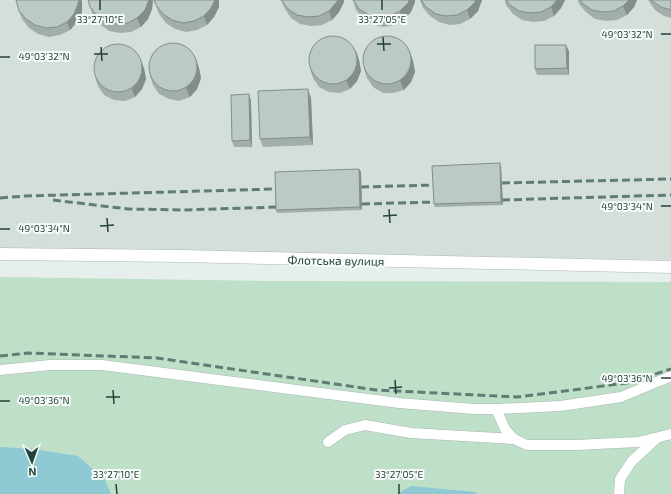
<svg xmlns="http://www.w3.org/2000/svg" width="671" height="494" font-family="'Exo 2',sans-serif">
  <rect width="100%" height="100%" fill="#e6efeb"/>
  <!-- built -->
  <path fill="#d4dfda" d="M 0,0 L 671,0 L 671,260 L 0,248 Z"/>
  <!-- green -->
  <path fill="#bfe0c8" d="M 0,277 L 270,281 L 671,282 L 671,494 L 0,494 Z"/>
  <!-- water -->
  <g fill="#8ec9d4">
    <path d="M 0,447 L 34,449 L 78,456 L 105,480 L 111,494 L 0,494 Z"/>
    <path d="M 411,486 L 475,492 L 476,494 L 397,494 Z"/>
  </g>
  <g fill="none" stroke-linecap="round" stroke-linejoin="round">
    <defs>
      <g id="service">
        <path d="M 0,370 L 50,365 L 102,365 L 399,403 L 474,409 L 496,409 L 505,429 L 514,439 L 527,445 L 576,445 L 638,442 L 671,434"/>
        <path d="M 496,409 L 560,406 L 621,397 L 671,376"/>
        <path d="M 328,442 L 345,430 L 365,425 L 411,433 L 514,439"/>
        <path d="M 619,494 L 620,479 L 632,461 L 657,438"/>
      </g>
      <path id="minor" d="M 0,254 L 181,256 L 671,267"/>
    </defs>
    <!-- service casing -->
    <use href="#service" stroke="#a8b8b2" stroke-width="11"/>
    <!-- minor casing -->
    <use href="#minor" stroke="#a8b8b2" stroke-width="13"/>
    <!-- service -->
    <use href="#service" stroke="#fff" stroke-width="10"/>
    <!-- minor -->
    <use href="#minor" stroke="#fff" stroke-width="12"/>
    <!-- rail -->
    <g stroke="#5f7d75" stroke-width="3" stroke-dasharray="8 4" stroke-linecap="butt">
      <path d="M 502,183 L 671,179"/>
      <path d="M 361,187 L 434,185"/>
      <path d="M 0,198 L 25,196 L 276,189"/>
      <path d="M 53,200 L 128,209 L 184,210 L 277,207"/>
      <path d="M 502,200 L 671,195"/>
      <path d="M 362,204 L 435,202"/>
      <path d="M 0,356 L 28,353 L 157,358 L 376,390 L 517,397 L 627,383 L 671,369"/>
    </g>
  </g>
  <!-- wall -->
  <g fill="#a1aea9">
    <path d="M 88,0 L 153,0 L 152,9 L 148,19 L 141,27 L 131,32 L 120,33 L 109,31 L 100,24 L 93,16 Z"/>
    <path d="M 154,0 L 219,7 L 214,17 L 207,25 L 197,30 L 186,32 L 175,29 L 166,23 L 159,14 Z"/>
    <path d="M 281,0 L 344,2 L 339,12 L 332,20 L 322,25 L 311,26 L 300,24 L 291,18 L 285,9 Z"/>
    <path d="M 353,0 L 415,2 L 411,12 L 403,20 L 394,25 L 383,27 L 372,24 L 363,18 L 356,10 Z"/>
    <path d="M 420,0 L 482,0 L 478,11 L 470,19 L 460,24 L 450,25 L 439,22 L 430,16 L 423,8 Z"/>
    <path d="M 505,0 L 565,0 L 561,8 L 554,16 L 544,21 L 533,22 L 522,20 L 513,14 L 506,5 Z"/>
    <path d="M 578,0 L 637,0 L 634,7 L 627,15 L 617,20 L 606,21 L 595,19 L 586,12 L 579,4 Z"/>
    <path d="M 648,0 L 671,0 L 671,18 L 664,16 L 655,10 Z"/>
    <path d="M 82,1 L 82,12 L 77,22 L 70,30 L 60,35 L 49,37 L 38,34 L 29,28 L 22,19 L 19,11 Z"/>
    <path d="M 356,51 L 359,60 L 361,71 L 357,81 L 350,89 L 340,93 L 329,92 L 319,87 L 313,78 L 310,69 Z"/>
    <path d="M 569,51 L 569,75 L 537,75 L 535,69 Z"/>
    <path d="M 413,61 L 415,72 L 411,82 L 404,90 L 393,93 L 383,93 L 373,87 L 367,78 L 364,69 Z"/>
    <path d="M 144,68 L 146,79 L 142,89 L 135,97 L 125,101 L 114,100 L 104,95 L 98,86 L 95,77 Z"/>
    <path d="M 199,68 L 201,78 L 197,89 L 190,97 L 179,101 L 169,99 L 159,94 L 153,85 L 150,76 Z"/>
    <path d="M 249,94 L 251,101 L 252,147 L 234,147 L 232,141 Z"/>
    <path d="M 311,98 L 313,145 L 263,147 L 260,139 Z"/>
    <path d="M 501,167 L 503,205 L 435,207 L 434,204 Z"/>
    <path d="M 359,169 L 361,172 L 362,210 L 277,213 L 276,210 Z"/>
  </g>
  <!-- shaded-wall -->
  <g fill="#838d89">
    <path d="M 79,0 L 82,0 L 82,12 L 77,22 L 70,30 L 67,22 Z"/>
    <path d="M 149,0 L 153,0 L 152,9 L 148,19 L 141,27 L 137,18 Z"/>
    <path d="M 215,0 L 219,0 L 219,7 L 214,17 L 207,25 L 204,16 Z"/>
    <path d="M 338,0 L 344,0 L 344,2 L 339,12 L 332,20 L 329,11 Z"/>
    <path d="M 409,0 L 415,0 L 415,2 L 411,12 L 403,20 L 400,11 Z"/>
    <path d="M 475,0 L 482,0 L 478,11 L 470,19 L 467,10 Z"/>
    <path d="M 557,0 L 565,0 L 561,8 L 554,16 L 551,7 Z"/>
    <path d="M 629,0 L 637,0 L 634,7 L 627,15 L 623,6 Z"/>
    <path d="M 566,45 L 569,51 L 569,75 L 567,68 Z"/>
    <path d="M 356,51 L 359,60 L 361,71 L 357,81 L 350,89 L 346,80 Z"/>
    <path d="M 410,52 L 413,61 L 415,72 L 411,82 L 404,90 L 400,81 Z"/>
    <path d="M 196,59 L 199,68 L 201,78 L 197,89 L 190,97 L 186,88 Z"/>
    <path d="M 141,60 L 144,68 L 146,79 L 142,89 L 135,97 L 132,89 Z"/>
    <path d="M 308,89 L 311,98 L 313,145 L 310,137 Z"/>
    <path d="M 249,94 L 251,101 L 252,147 L 250,140 Z"/>
    <path d="M 500,163 L 501,167 L 503,205 L 501,202 Z"/>
    <path d="M 359,169 L 361,172 L 362,210 L 360,207 Z"/>
  </g>
  <!-- building -->
  <g fill="#bbcac4" stroke="#838d89">
    <path d="M 16,0 L 79,0 L 78,4 L 74,14 L 67,22 L 57,27 L 46,28 L 35,25 L 26,19 L 19,11 Z"/>
    <path d="M 88,0 L 149,0 L 145,10 L 137,18 L 128,23 L 117,24 L 106,22 L 97,16 L 90,7 Z"/>
    <path d="M 154,0 L 215,0 L 211,8 L 204,16 L 194,21 L 183,23 L 172,20 L 163,14 L 156,5 Z"/>
    <path d="M 281,0 L 338,0 L 336,3 L 329,11 L 319,16 L 308,17 L 297,15 L 288,9 Z"/>
    <path d="M 353,0 L 409,0 L 408,3 L 400,11 L 390,16 L 379,18 L 369,15 L 359,9 Z"/>
    <path d="M 421,0 L 475,0 L 475,2 L 467,10 L 457,15 L 446,16 L 436,14 L 426,7 Z"/>
    <path d="M 506,0 L 557,0 L 551,7 L 541,12 L 530,13 L 519,11 L 510,5 Z"/>
    <path d="M 580,0 L 629,0 L 623,6 L 614,11 L 603,12 L 592,10 L 583,4 Z"/>
    <path d="M 651,0 L 671,0 L 671,10 L 661,7 Z"/>
    <circle cx="333" cy="60" r="24"/>
    <circle cx="387" cy="60" r="24"/>
    <circle cx="173" cy="67" r="24"/>
    <circle cx="118" cy="68" r="24"/>
    <path d="M 535,45 L 566,45 L 567,68 L 535,69 Z"/>
    <path d="M 308,89 L 310,137 L 260,139 L 258,91 Z"/>
    <path d="M 249,94 L 250,140 L 232,141 L 231,95 Z"/>
    <path d="M 500,163 L 501,202 L 434,204 L 432,166 Z"/>
    <path d="M 359,169 L 360,207 L 276,210 L 275,172 Z"/>
  </g>
  <!-- ticks -->
  <path fill="none" stroke="#24423a" stroke-width="1.5" d="M 100,0 L 100,10M 382,0 L 382,10M 661,34 L 671,34M 383,37 L 384,51M 377,44 L 391,44M 101,47 L 102,61M 94,54 L 108,54M 0,57 L 10,57M 661,206 L 671,206M 389,209 L 390,223M 383,216 L 397,215M 107,218 L 108,232M 100,226 L 114,225M 0,229 L 10,229M 661,378 L 671,378M 395,380 L 396,394M 389,388 L 402,387M 113,390 L 114,404M 106,397 L 120,397M 0,401 L 10,401M 116,484 L 117,494M 399,484 L 399,494"/>
  <g text-anchor="middle" dominant-baseline="central" stroke-width="4" stroke-linejoin="round" paint-order="stroke">
    <!-- street labels -->
    <g font-size="12" fill="#24423a" stroke="#f7fbf9">
      <text transform="translate(336 260) rotate(1)">Флотська вулиця</text>
    </g>
  </g>
  <g font-size="10" text-anchor="middle" fill="#24423a" stroke="#f7fbf9" stroke-width="4" stroke-linejoin="round" paint-order="stroke">
    <text x="100" y="23">33°27'10"E</text>
    <text x="382" y="23">33°27'05"E</text>
    <text x="627" y="38">49°03'32"N</text>
    <text x="44" y="60">49°03'32"N</text>
    <text x="627" y="210">49°03'34"N</text>
    <text x="44" y="232">49°03'34"N</text>
    <text x="627" y="382">49°03'36"N</text>
    <text x="44" y="404">49°03'36"N</text>
    <text x="116" y="478">33°27'10"E</text>
    <text x="399" y="478">33°27'05"E</text>
  </g>
  <!-- north arrow -->
  <g transform="translate(32 462) rotate(178)" stroke="#f7fbf9" stroke-width="3" paint-order="stroke">
  <path d="M0-3L7 15L0 10L-7 15Z" fill="#24423a"/>
  <text y="-6" font-size="11" font-weight="bold" text-anchor="middle" fill="#24423a">N</text>
  </g>
</svg>
